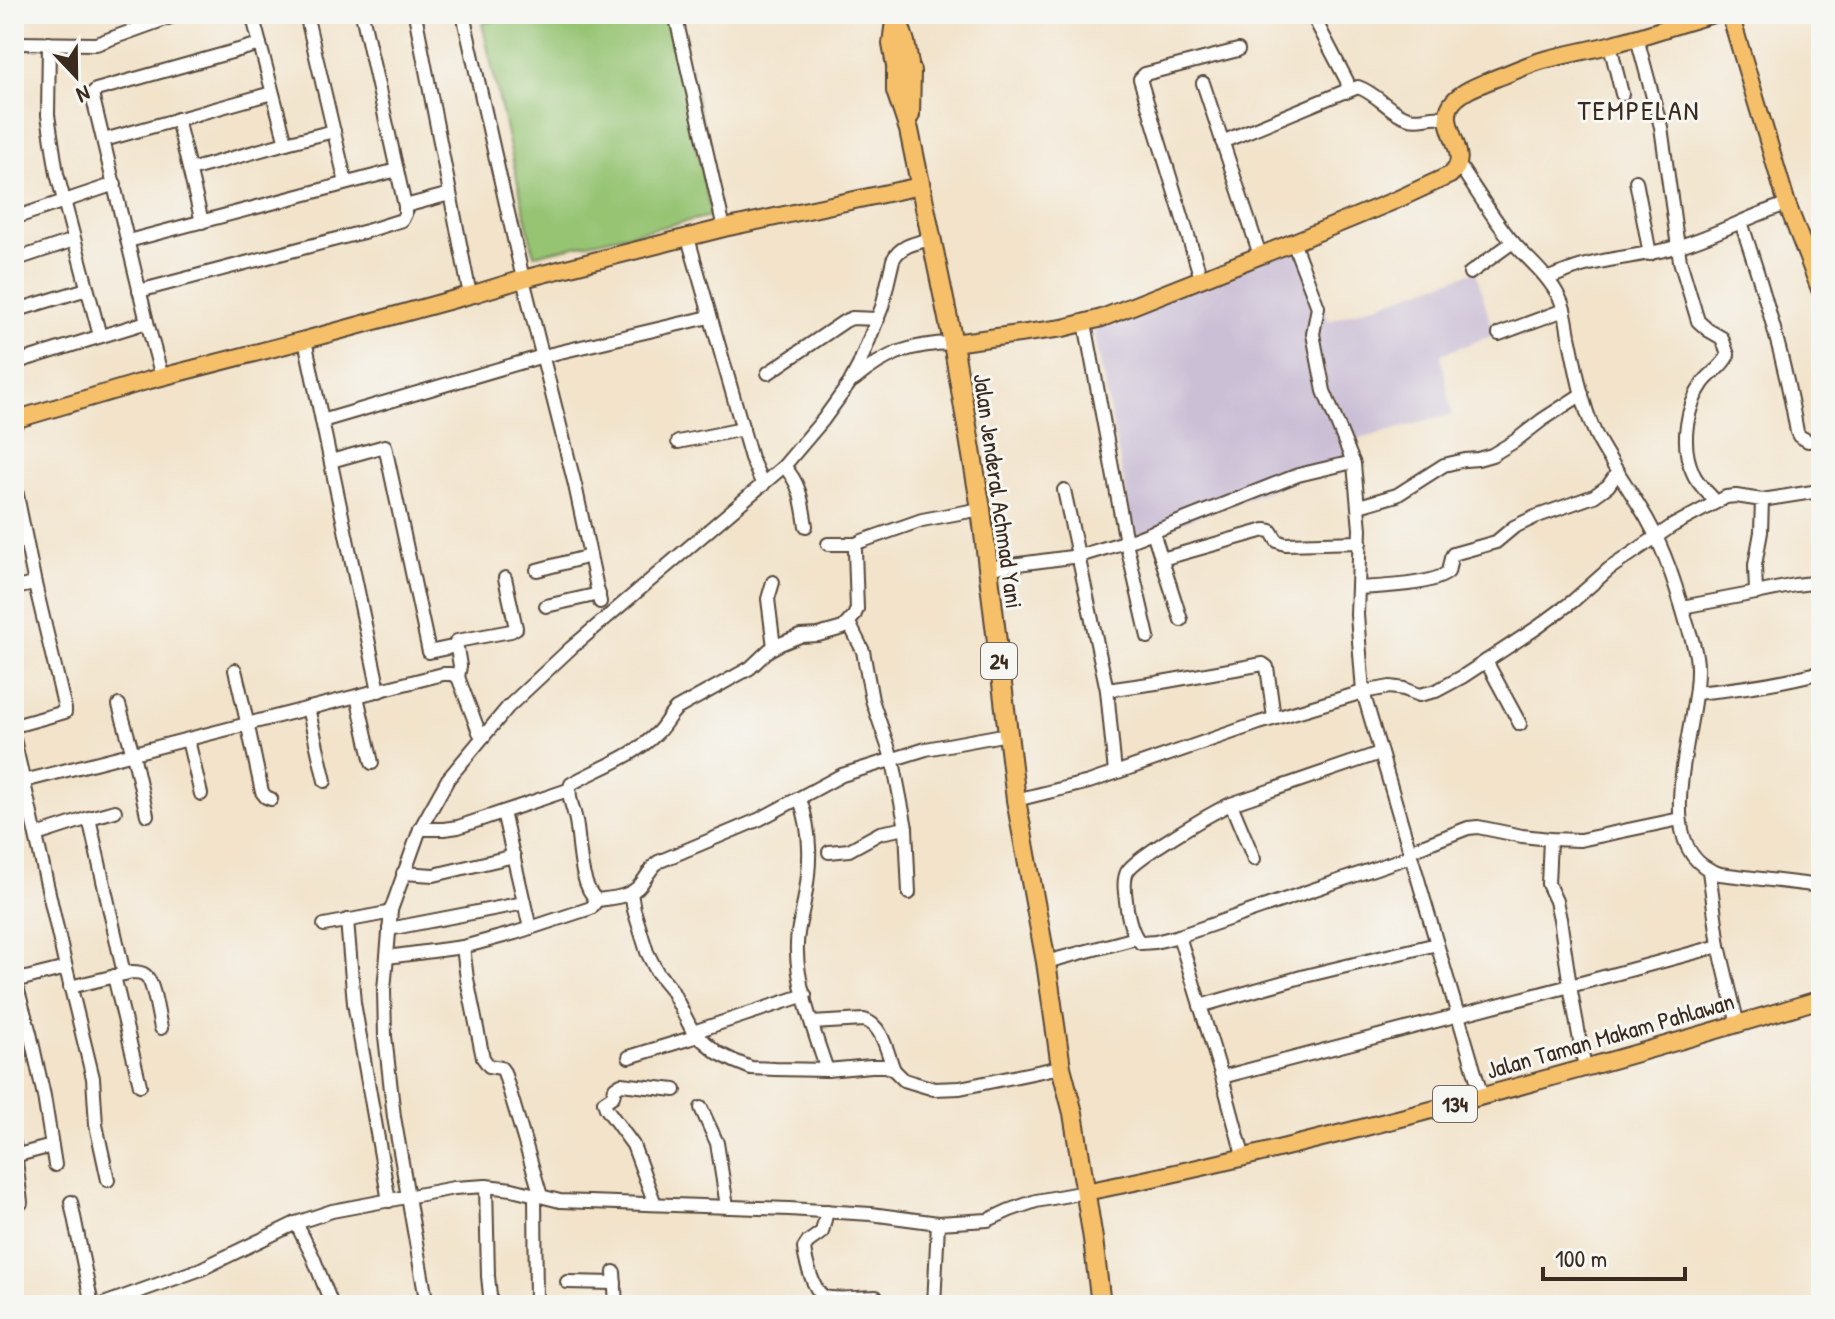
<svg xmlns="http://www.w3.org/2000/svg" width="1835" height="1319" font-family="'Patrick Hand',sans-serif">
  <rect width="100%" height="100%" fill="#f6f6f2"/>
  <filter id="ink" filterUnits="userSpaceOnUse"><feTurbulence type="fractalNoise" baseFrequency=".0125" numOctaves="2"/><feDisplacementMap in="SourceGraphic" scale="16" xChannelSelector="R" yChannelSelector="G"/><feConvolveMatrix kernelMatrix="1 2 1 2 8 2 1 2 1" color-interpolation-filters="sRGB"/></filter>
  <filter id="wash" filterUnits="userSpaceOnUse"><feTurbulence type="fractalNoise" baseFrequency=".006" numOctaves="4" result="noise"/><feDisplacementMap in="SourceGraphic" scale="32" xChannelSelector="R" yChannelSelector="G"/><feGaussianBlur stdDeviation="1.8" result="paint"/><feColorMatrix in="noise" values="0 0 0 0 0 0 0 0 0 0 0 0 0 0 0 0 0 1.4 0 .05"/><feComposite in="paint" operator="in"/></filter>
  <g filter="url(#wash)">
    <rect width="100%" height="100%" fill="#f2e3ca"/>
    <!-- industrial -->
    <path fill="#cbbfd5" d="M 1301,246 L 1329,321 L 1476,271 L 1494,335 L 1441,354 L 1452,414 L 1353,441 L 1356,459 L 1135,539 L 1093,326 Z"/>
    <!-- green -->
    <path fill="#96c473" stroke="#687748" stroke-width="2" d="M 524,14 L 668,14 L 680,69 L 690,67 L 702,124 L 692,127 L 711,216 L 534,255 L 482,23 Z"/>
  </g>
  <g filter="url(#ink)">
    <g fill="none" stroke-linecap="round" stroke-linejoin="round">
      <defs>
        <g id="minor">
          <path d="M 252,14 L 286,143 L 334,131"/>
          <path d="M 306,14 L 346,183"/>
          <path d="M 415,14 L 470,295"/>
          <path d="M 463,14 L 523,279 L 575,485 L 600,602"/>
          <path d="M 675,14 L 724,228"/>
          <path d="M 1637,38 L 1661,127 L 1680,261 L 1698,321 L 1708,330 L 1722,338 L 1728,355 C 1722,368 1711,372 1703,383 C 1686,407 1680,445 1693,473 C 1697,484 1709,493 1716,502"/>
          <path d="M 14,43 L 96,44 L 179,14"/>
          <path d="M 49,43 L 48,115 L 57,174 L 100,336"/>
          <path d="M 1610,45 L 1622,94"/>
          <path d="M 1203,83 L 1260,255"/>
          <path d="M 1346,92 L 1358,87 C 1378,94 1390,113 1409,118 C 1423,122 1434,112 1448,120"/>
          <path d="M 177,119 L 202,222"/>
          <path d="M 104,140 L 272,93"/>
          <path d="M 1222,142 L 1348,90 L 1347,81 L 1312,14"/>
          <path d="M 1459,165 C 1476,190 1492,217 1511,240 C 1529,261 1549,275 1561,301 C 1566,311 1567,325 1569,336 C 1577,372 1582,409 1599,441 C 1614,468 1632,493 1647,519 C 1665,551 1676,586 1686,621 C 1690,633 1694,644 1696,656 C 1706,712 1640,850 1720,874 L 1821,886"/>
          <path d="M 190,170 L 286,143"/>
          <path d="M 1636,181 L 1650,254"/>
          <path d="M 405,206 L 450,194"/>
          <path d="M 14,218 L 115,184"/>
          <path d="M 1741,222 C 1764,291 1785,360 1797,432 L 1799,436 L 1808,441"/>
          <path d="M 688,238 L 751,458 L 763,485"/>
          <path d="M 128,241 L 397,170"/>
          <path d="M 1293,242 L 1318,307 L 1313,334 L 1324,391 L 1353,462"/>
          <path d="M 14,260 L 74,240"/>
          <path d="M 1470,273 L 1513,242"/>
          <path d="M 1201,278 L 1140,79 L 1145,74 L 1238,50"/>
          <path d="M 1549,278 C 1562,273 1576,267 1590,264 C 1618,257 1648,255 1676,247 C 1715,236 1749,216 1787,204"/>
          <path d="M 139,291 L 367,231 L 402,220 L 405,214 L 405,206 L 362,14"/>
          <path d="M 14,311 L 87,289"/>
          <path d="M 1085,323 L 1126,542 L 1148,637"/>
          <path d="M 1499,334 L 1564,310"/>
          <path d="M 305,340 L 379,691"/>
          <path d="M 14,363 L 147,322"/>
          <path d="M 768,373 L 845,321 L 852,318 L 878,319"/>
          <path d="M 162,377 L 147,322 L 92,94 L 96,90 L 260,44"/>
          <path d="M 854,380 C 886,353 911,344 953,343"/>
          <path d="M 322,421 L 543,356 L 709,317"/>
          <path d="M 678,442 L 743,429"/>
          <path d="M 331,461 L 385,446 L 429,652 L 452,647"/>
          <path d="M 784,466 C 801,485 802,501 806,526"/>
          <path d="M 14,488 L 16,490 L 35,584 L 65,709 L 65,712 L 14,726"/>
          <path d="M 1064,490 L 1107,690 L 1115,773"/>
          <path d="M 1762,500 L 1819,491"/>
          <path d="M 1359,506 L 1397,495 L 1444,465 L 1465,460 L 1478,459 L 1492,455 L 1515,441 L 1542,420 L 1582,394"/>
          <path d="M 981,509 L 922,520 L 862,541 L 856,544 L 855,550 L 857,609 L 854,616 L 843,628 L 818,635 L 800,636 L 780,644 L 769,650 L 750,668 L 676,709 C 668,717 664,727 656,734 C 633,757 599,768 571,784 C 566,794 574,809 576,821 C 580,842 579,886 597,900 C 613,898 631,897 641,884 C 647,876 651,868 658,862 L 760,819 L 842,775 L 926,749 L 1008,734"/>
          <path d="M 1153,532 L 1181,620"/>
          <path d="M 828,544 L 856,544"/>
          <path d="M 1162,559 L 1265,530 L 1271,531 L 1277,541 L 1285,544 L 1360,542"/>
          <path d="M 988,568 L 1079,556 L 1135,539 L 1298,475 L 1353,462 L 1354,464 L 1360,529 L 1357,615 L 1363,692 L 1482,1097"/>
          <path d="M 537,570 L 590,556"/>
          <path d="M 773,582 L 768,599 L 774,647"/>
          <path d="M 14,588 L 35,584"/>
          <path d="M 1358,588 C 1378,587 1434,585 1448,572 L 1451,558 L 1453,554 L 1496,542 L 1514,527 L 1535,517 L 1594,496 L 1608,486 L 1618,472"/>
          <path d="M 1756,593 L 1795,585 L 1821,582"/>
          <path d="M 546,606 L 599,594"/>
          <path d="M 849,623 L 863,651 L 872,700 L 893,761 L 906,828 L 909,893"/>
          <path d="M 1486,661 L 1520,724"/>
          <path d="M 235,670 C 245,710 253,751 262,792 L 266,797 L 271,799"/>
          <path d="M 458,677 L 460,666 L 456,642 L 457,641 L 511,631 L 516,628 L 505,578"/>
          <path d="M 1107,690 L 1156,683 L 1263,664 L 1267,667 L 1274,718"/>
          <path d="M 1696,693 C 1738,689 1780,683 1821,672"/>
          <path d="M 357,696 L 372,763"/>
          <path d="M 119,705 L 133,754 L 147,815"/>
          <path d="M 308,708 L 325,781"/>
          <path d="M 14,739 L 66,968 L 14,981"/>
          <path d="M 188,740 L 201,794"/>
          <path d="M 1380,753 L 1231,804 C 1213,812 1134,858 1127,872 C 1122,883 1126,897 1127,909 C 1129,920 1132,935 1141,943 L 1155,942 L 1179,936 L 1411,856"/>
          <path d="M 24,781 L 443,674 L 451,674 L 458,677 L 479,732 L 484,736"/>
          <path d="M 800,799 C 812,834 811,865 804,902 C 802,915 797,930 797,944 C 795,982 815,1034 827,1070"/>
          <path d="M 1016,800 L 1089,782 L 1259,723 L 1363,692 L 1390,687 L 1404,689 L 1419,695 L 1436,691 L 1462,677 L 1538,627 L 1573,601 L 1609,569 L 1656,537 L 1672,526 L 1726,497 L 1736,496 L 1762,500 L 1761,532 L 1755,565 L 1756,593 L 1682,607"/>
          <path d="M 1231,804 L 1254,859"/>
          <path d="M 503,812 L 530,928"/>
          <path d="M 89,818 L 115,811"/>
          <path d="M 420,829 L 444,829 L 458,827 L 568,790"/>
          <path d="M 37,835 L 89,818 L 124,974"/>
          <path d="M 1409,851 L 1468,828 L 1478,827 L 1522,836 L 1550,839 L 1580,840 L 1680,819"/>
          <path d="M 829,852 L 849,850 L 880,833 L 906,828"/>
          <path d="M 1709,871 L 1719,946 L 1738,1025"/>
          <path d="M 403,873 L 434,875 L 514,856"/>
          <path d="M 631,893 L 634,910 L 647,952 L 657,972 L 671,989 L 693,1032 L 718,1053 L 734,1061 L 751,1068 L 775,1069 L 827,1070 L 871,1066 L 886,1066 L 894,1070 L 904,1080 L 934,1089 L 960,1088 L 1061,1067"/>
          <path d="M 347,920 L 354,1003 L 389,1201"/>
          <path d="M 324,925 L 387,913 L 391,910"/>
          <path d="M 389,929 L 524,903"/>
          <path d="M 1179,936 L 1222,1077 L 1244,1159"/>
          <path d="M 463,947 L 467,979 L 483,1058 L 489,1066 L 501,1068 L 504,1072 L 541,1196"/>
          <path d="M 387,957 L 463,947 L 515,933 L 591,908 L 597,900"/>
          <path d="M 1046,962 L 1136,938"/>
          <path d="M 66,968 L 93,1078 L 96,1125 L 108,1180"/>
          <path d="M 114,976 L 140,1085"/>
          <path d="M 14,977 L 30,1033 L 44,1096 L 55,1165"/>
          <path d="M 70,987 L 132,972 C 136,972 141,972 145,975 C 154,981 158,1016 161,1028"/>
          <path d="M 1200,1006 L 1305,976 L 1437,944"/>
          <path d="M 812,1023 L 864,1020 C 883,1025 887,1053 894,1070"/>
          <path d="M 693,1032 L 805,995"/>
          <path d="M 629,1057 L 698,1036"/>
          <path d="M 1585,1068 L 1570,986 L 1719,946"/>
          <path d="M 1222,1077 L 1570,986 L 1560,919 L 1556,901 L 1548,884 L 1550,839"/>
          <path d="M 701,1108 L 717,1143 L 727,1206"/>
          <path d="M 14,1143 L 21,1203"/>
          <path d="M 14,1156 L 52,1146"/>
          <path d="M 486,1186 L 488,1276 L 491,1305"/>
          <path d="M 535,1195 L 536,1305"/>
          <path d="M 71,1202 L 92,1305"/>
          <path d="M 655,1204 L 633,1145 L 606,1108 L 604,1102 L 613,1096 L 615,1088 L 621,1084 L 675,1090"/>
          <path d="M 827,1211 L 822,1232 L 808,1242 L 804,1248 C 805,1260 813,1289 823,1296 C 832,1301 865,1297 876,1297"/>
          <path d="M 296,1223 L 313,1257 L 332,1305"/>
          <path d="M 614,1272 L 616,1305"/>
          <path d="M 567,1282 L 615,1283"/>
          <path d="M 101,1305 L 201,1269 L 296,1223 L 332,1211 L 454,1188 L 486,1186 L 512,1189 L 560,1201 L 789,1209 L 871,1214 L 938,1223 L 988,1220 L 1010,1210 L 1036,1201 L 1085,1192"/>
          <path d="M 427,1305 L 394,1117 L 385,1036 L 384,990 L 391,910 L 420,829 L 448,779 L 508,707 L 571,648 L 784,466 L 823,420 L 849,384 L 859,365 L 882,307 L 893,260 C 900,245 916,243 931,239"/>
          <path d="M 934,1305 L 938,1223"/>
        </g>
        <g id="major">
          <path d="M 1730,14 L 1787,204 L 1821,292"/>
          <path d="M 953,343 L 1063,328 L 1102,318 L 1289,244 L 1396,200 L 1450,175 C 1476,155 1434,125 1453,102 C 1463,90 1482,84 1496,78 C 1513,72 1530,63 1548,59 C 1572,53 1596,49 1620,42 C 1651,34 1683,22 1714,14"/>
          <path d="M 14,420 L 146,381 L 305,340 L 477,293 L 523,279 L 724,228 L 920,186"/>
          <path d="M 1085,1192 C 1193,1171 1299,1144 1405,1117 C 1544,1080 1683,1041 1821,999"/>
        </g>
        <g id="highway">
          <path d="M 896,14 L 905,42 L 909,64"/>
          <path d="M 895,21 L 892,44 L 896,66"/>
          <path d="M 896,71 L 896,91 L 909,130 L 953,343 L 981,509 L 1016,800 L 1046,962 L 1061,1067 L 1073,1113 L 1093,1239 L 1101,1305"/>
          <path d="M 910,115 L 911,71"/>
        </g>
      </defs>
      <!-- minor casing -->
      <use href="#minor" stroke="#564638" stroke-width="16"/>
      <!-- major casing -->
      <use href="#major" stroke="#564638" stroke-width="20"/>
      <!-- highway casing -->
      <use href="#highway" stroke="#564638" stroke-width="22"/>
      <!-- minor -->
      <use href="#minor" stroke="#fff" stroke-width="12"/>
      <!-- major -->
      <use href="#major" stroke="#f6c06b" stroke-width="16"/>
      <!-- highway -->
      <use href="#highway" stroke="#f6c06b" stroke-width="18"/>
    </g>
  </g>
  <g text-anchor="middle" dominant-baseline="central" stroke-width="6" stroke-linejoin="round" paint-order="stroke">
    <!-- shield labels -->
    <g fill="#f6f6f2" stroke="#73675e" stroke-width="2">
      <rect x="981" y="643" width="36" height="36" rx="6"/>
      <rect x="1433" y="1086" width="44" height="36" rx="6"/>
    </g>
    <g font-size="22" font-weight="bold" fill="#3b2a1e">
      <text x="999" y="661">24</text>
      <text x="1455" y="1104">134</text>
    </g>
    <!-- street labels -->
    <g font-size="24" fill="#3b2a1e" stroke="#f6f6f2">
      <text transform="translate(999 491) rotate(82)">Jalan Jenderal Achmad Yani</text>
      <text transform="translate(1610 1035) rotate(-16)">Jalan Taman Makam Pahlawan</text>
    </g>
    <!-- quarter labels -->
    <g font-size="28" letter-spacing="2" fill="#3b2a1e" stroke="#f6f6f2">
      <text x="1639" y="110">TEMPELAN</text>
    </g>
  </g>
  <!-- margin -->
  <rect width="1835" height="1319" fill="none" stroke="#f6f6f2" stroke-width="48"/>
  <!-- north arrow -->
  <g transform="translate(76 76) rotate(158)" stroke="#f6f6f2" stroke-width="6" paint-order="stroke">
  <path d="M0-6L14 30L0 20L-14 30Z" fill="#3b2a1e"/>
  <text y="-12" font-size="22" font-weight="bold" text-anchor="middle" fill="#3b2a1e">N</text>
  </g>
  <!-- scale -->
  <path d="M1543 1267v12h142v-12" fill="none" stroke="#3b2a1e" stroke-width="4"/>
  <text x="1555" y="1267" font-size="24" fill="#3b2a1e" stroke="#f6f6f2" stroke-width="6" paint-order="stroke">100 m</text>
</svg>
